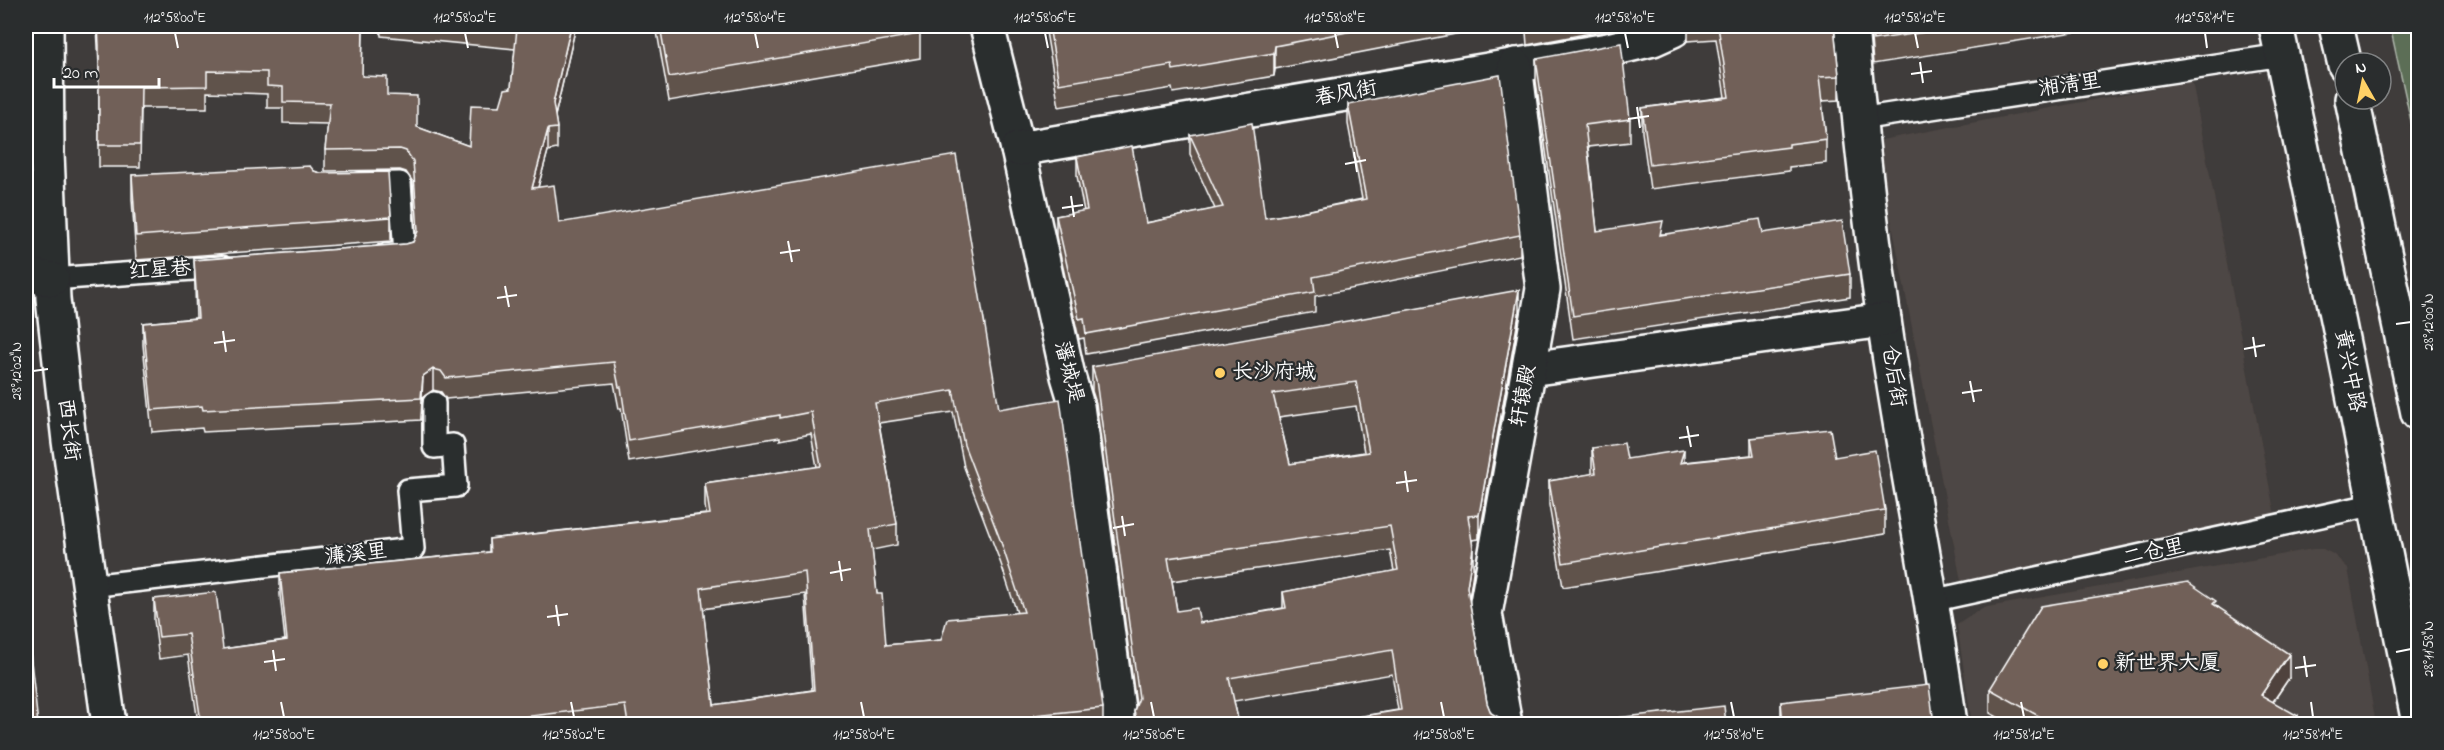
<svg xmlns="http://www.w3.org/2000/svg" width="2444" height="750" font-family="'Indie Flower','LXGW WenKai TC',sans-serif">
  <rect width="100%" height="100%" fill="#3f3c3b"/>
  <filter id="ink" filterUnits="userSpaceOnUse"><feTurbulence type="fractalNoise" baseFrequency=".0167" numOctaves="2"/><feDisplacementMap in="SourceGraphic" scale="12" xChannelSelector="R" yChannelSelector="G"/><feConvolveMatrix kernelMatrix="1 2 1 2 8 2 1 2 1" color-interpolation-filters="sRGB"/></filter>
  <g filter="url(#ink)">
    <!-- built -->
    <g fill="#4e4744">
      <path d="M 26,26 L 33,26 L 36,201 L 31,221 L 26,228 Z"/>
      <path d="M 2192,81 L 2276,521 L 1961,581 L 1876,141 Z"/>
      <path d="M 2313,549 L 2323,549 L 2333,554 L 2348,568 L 2376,724 L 1972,724 L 1957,625 L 1982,608 Z"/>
    </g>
    <!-- green -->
    <path fill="#5c6e57" stroke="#aeb6ab" stroke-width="1.5" d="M 2390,26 L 2418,26 L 2418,153 Z"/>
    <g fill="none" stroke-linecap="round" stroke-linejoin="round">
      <defs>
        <g id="service">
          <path d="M 1859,119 L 2282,55"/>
          <path d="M 360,184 L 400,183 L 405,253 L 385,255"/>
          <path d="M 52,279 L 222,267"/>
          <path d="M 89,586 L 413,549 L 408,490 L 456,486 L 453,445 L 434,447 L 434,403"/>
          <path d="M 1931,601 L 2376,504"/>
        </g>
        <g id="minor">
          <path d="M 46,26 L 47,153 L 53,299 L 69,441 L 109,724"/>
          <path d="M 987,26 L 1018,149 L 1068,376 L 1077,406 L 1120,724"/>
          <path d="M 1851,26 C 1859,124 1870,222 1884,320 C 1903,455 1932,589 1950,724"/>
          <path d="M 1018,149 L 1608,50 L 1653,39 L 1673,30 L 1673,26"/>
          <path d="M 26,275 L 52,279"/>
          <path d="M 1529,369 L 1884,320"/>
          <path d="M 1505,724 L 1485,614 L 1543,289 L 1515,65"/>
        </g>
        <g id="secondary">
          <path d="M 2276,26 L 2339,324 L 2418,718"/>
          <path d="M 2336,26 L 2345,65"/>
          <path d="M 2352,99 L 2418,413"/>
        </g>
      </defs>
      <!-- service casing -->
      <use href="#service" stroke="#fff" stroke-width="26"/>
      <!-- minor casing -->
      <use href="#minor" stroke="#fff" stroke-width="38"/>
      <!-- secondary casing -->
      <use href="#secondary" stroke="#fff" stroke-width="38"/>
      <!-- service -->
      <use href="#service" stroke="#2a2d2e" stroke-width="21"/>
      <!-- minor -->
      <use href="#minor" stroke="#2a2d2e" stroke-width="33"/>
      <!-- secondary -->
      <use href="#secondary" stroke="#2a2d2e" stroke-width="33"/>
    </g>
    <!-- wall -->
    <g fill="#61534c" stroke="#fff" stroke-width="1.5" fill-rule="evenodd">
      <path d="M 97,26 L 363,26 L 362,76 L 387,95 L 417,127 L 469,146 L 500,106 L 511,88 L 515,49 L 381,36 L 380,26 L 576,26 L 555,116 L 557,128 L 557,149 L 548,151 L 538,187 L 559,223 L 999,409 L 1103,708 L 1103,724 L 181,724 L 198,723 L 188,655 L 159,659 L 154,620 L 154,599 L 223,649 L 285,640 L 280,595 L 280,573 L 489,552 L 489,539 L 706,514 L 705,505 L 705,483 L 817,467 L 811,434 L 780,440 L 780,437 L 629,462 L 621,408 L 619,409 L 614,383 L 446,399 L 441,392 L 433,390 L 423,397 L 421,420 L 203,432 L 202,428 L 152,432 L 143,345 L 143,323 L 196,318 L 194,260 L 406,244 L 413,242 L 416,234 L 413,182 L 406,172 L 400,170 L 325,171 L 325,150 L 328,124 L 283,123 L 283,108 L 267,108 L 267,94 L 207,92 L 207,108 L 141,108 L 140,167 L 99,167 L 99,66 ZM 953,412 L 964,467 L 1001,564 L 1017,613 L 941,640 L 886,645 L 877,594 L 872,550 L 897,545 L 897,524 L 879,423 ZM 805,594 L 812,690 L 714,705 L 703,609 Z"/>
      <path d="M 656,26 L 919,26 L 920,34 L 920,58 L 669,101 Z"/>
      <path d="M 1045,26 L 1497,26 L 1275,69 L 1274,76 L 1173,93 L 1172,88 L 1059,107 Z"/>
      <path d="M 1513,26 L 1617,26 L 1617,28 L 1527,45 L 1526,32 L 1514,33 Z"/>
      <path d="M 1688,26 L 1834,26 L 1839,76 L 1839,100 L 1822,101 L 1826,139 L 1826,163 L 1789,167 L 1789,171 L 1650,189 L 1642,132 L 1642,108 L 1725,97 L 1716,39 L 1688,41 Z"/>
      <path d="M 1870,26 L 2112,26 L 1873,64 Z"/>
      <path d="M 1536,59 L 1630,119 L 1630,142 L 1588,147 L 1597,231 L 1663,234 L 1763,233 L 1850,274 L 1850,297 L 1573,339 L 1536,81 Z"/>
      <path d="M 1348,104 L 1520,235 L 1520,255 L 1315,296 L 1315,312 L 1086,354 L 1084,338 L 1079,339 L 1056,236 L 1056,216 L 1084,211 L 1077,176 L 1077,157 L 1146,223 L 1215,209 L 1190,154 L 1190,135 L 1265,218 L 1296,213 L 1362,199 L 1348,124 Z"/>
      <path d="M 314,171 L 391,217 L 391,241 L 136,260 L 132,199 L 132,175 Z"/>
      <path d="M 1519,314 L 1479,539 L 1472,540 L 1473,572 L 1469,599 L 1487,703 L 1491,713 L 1351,724 L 1351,718 L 1398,710 L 1392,674 L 1234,701 L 1239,724 L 1134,724 L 1134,711 L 1136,705 L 1096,403 L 1092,391 L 1092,367 ZM 1356,406 L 1364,452 L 1290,464 L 1279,417 ZM 1390,550 L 1394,571 L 1283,592 L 1283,608 L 1200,623 L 1177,611 L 1172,581 Z"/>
      <path d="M 1751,438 L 1835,457 L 1885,510 L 1885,534 L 1563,587 L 1549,505 L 1549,481 L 1592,474 L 1592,448 L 1627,459 L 1684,462 L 1751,455 Z"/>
      <path d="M 2216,605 L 2289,678 L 2273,702 L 2298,724 L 2010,724 L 1990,713 L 1990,689 Z"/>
      <path d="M 1781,702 L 1934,724 L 1781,724 Z"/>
    </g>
    <!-- shaded-wall -->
    <g fill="#4f433e" stroke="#fff" stroke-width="1.5">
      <path d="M 571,26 L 576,26 L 553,124 L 553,103 Z"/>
      <path d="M 1275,46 L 1275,69 L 1274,76 L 1274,53 Z"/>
      <path d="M 548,129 L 548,151 L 532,209 L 532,188 Z"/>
      <path d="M 1519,290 L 1519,314 L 1479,539 L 1479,515 Z"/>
      <path d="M 433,369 L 433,390 L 423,397 L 421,420 L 423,376 Z"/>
      <path d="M 1684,450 L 1684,474 L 1680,463 Z"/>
      <path d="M 1473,548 L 1473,572 L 1467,611 L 1467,587 Z"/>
      <path d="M 2289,654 L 2289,678 L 2261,719 L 2261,695 Z"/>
      <path d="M 2298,716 L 2298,724 L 2293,724 Z"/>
    </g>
    <!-- building -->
    <g fill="#716058" stroke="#fff" stroke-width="1.5" fill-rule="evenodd">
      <path d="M 98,26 L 363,26 L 362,76 L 387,77 L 387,95 L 417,96 L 417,127 L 469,146 L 471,105 L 500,106 L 505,89 L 511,88 L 517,28 L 494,26 L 571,26 L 553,103 L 557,128 L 548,129 L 532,188 L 554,185 L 559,223 L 956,155 L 999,409 L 1060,399 L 1103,708 L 1035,715 L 1036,724 L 628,724 L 625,705 L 480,722 L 480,724 L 181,724 L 201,722 L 188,634 L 159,637 L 154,599 L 216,592 L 223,649 L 287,640 L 280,573 L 490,552 L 489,539 L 710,514 L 705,483 L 821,466 L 811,412 L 780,418 L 780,415 L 629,441 L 621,387 L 619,387 L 614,362 L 446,378 L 441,371 L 433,369 L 423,376 L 421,398 L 203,410 L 202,406 L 152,410 L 143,323 L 198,318 L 194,260 L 406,244 L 413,242 L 418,231 L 413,161 L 406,151 L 400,149 L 325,150 L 330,103 L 283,102 L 283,87 L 267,86 L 267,72 L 207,71 L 207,86 L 141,87 L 140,145 L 99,145 L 99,45 ZM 953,390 L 964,445 L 1001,542 L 1024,612 L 947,619 L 941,640 L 886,645 L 882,594 L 877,594 L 870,529 L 897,524 L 875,403 ZM 805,572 L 814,690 L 714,705 L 701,588 Z"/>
      <path d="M 660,26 L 919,26 L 920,34 L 669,77 Z"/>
      <path d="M 1049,26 L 1378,26 L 1275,46 L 1274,53 L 1173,70 L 1172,65 L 1059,84 Z"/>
      <path d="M 1718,26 L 1834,26 L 1839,76 L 1819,77 L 1826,139 L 1789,144 L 1789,147 L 1650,165 L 1642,108 L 1729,97 Z"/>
      <path d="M 1872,26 L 1966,26 L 1873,40 Z"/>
      <path d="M 1621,43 L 1630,119 L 1585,125 L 1597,231 L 1663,221 L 1660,235 L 1760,219 L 1763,233 L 1842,221 L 1850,274 L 1573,316 L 1536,59 Z"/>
      <path d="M 1500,75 L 1520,235 L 1313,277 L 1315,292 L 1086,334 L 1084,318 L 1079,319 L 1056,216 L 1087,210 L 1077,157 L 1132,146 L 1146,223 L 1223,207 L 1190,135 L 1252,123 L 1265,218 L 1296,213 L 1366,199 L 1348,104 Z"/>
      <path d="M 310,166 L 314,171 L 321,173 L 388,172 L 391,217 L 136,236 L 132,175 Z"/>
      <path d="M 1519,290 L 1479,515 L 1468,516 L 1473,548 L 1467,587 L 1487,703 L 1491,713 L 1500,718 L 1501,724 L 1351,724 L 1352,724 L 1351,718 L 1401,710 L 1392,650 L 1229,678 L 1239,724 L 1137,724 L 1134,711 L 1139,698 L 1096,380 L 1092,367 ZM 1356,382 L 1369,452 L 1290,464 L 1273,394 ZM 1390,526 L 1398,570 L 1283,592 L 1286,608 L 1200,623 L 1197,608 L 1177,611 L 1168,558 Z"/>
      <path d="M 1830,429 L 1835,457 L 1875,450 L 1885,510 L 1563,563 L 1549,481 L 1596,473 L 1592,448 L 1624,443 L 1627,459 L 1684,450 L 1680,463 L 1754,455 L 1751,438 Z"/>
      <path d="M 2188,582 L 2216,601 L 2213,604 L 2289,654 L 2261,695 L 2298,716 L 2293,724 L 2053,724 L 1990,689 L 2041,606 Z"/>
      <path d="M 26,616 L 38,724 L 26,724 Z"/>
      <path d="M 1929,685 L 1934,724 L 1783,724 L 1781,702 Z"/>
      <path d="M 1724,706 L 1726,724 L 1570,724 L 1570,723 Z"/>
    </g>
  </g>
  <!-- ticks -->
  <path fill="none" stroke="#fff" stroke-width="2" d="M 175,33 L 178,48M 465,33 L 468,48M 755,33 L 758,48M 1045,33 L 1048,48M 1335,33 L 1338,48M 1625,33 L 1628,48M 1915,33 L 1918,48M 2205,33 L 2207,48M 1920,62 L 1923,83M 1911,74 L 1932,71M 1637,107 L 1640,128M 1628,119 L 1649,116M 1354,152 L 1357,172M 1345,164 L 1366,160M 1071,196 L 1074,217M 1062,208 L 1083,205M 788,241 L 792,262M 780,253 L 800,250M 505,286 L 509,307M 497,298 L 517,295M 2396,324 L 2411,322M 223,331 L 226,352M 2253,337 L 2256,357M 214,343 L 235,340M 2244,349 L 2265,345M 33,371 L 48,369M 1970,381 L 1974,402M 1962,393 L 1982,390M 1687,426 L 1691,447M 1679,438 L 1699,435M 1405,471 L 1408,492M 1396,483 L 1417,480M 1122,516 L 1125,536M 1113,528 L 1134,524M 839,561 L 842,581M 830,573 L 851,569M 556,605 L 559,626M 547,617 L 568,614M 273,650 L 276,671M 2396,652 L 2411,649M 2304,656 L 2307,677M 264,662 L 285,659M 2295,668 L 2316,665M 281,702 L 284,717M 571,702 L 574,717M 861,702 L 864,717M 1151,702 L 1154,717M 1441,702 L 1444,717M 1731,702 L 1734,717M 2021,702 L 2024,717M 2311,702 L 2313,717"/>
  <!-- markers -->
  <g fill="#ffd166" stroke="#2a2d2e" stroke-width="2">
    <circle cx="1220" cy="373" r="6"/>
    <circle cx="2103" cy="664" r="6"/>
  </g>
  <g text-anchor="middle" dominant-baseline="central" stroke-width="4.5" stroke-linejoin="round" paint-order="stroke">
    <!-- street labels -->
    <g font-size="21" fill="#fff" stroke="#2a2d2e">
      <text transform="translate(2070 86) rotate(-8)">湘清里</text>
      <text transform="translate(1346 94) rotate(-10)">春风街</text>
      <text transform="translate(160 271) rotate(-4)">红星巷</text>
      <text transform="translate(2349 371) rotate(79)">黄兴中路</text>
      <text transform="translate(1068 372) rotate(76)">藩城堤</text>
      <text transform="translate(1893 376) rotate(81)">仓后街</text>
      <text transform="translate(1524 396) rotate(-80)">轩辕殿</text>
      <text transform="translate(68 430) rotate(83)">西长街</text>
      <text transform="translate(2154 553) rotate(-12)">二仓里</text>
      <text transform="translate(356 555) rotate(-6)">濂溪里</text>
    </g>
    <!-- poi labels -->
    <g font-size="21" fill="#fff" stroke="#2a2d2e" text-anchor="start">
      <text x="1232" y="373">长沙府城</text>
      <text x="2115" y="664">新世界大厦</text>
    </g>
  </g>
  <!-- margin -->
  <rect width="2444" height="750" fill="none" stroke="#2a2d2e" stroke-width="66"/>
  <!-- north arrow -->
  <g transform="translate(2363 81) rotate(351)"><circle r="28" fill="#2a2d2e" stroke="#7f8182" stroke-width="1.5"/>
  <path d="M0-4.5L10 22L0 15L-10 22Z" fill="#ffd166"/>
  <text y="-9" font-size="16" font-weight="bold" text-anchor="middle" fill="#ffffff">N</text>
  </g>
  <!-- scale -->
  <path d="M54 78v9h105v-9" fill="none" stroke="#ffffff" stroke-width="3"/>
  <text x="63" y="78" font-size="18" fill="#ffffff" stroke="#2a2d2e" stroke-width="4.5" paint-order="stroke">20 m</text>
  <rect x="33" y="33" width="2378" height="684" fill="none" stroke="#fff" stroke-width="2"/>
  <g font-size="15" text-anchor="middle" fill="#fff">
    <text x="175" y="22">112°58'00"E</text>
    <text x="465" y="22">112°58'02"E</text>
    <text x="755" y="22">112°58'04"E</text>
    <text x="1045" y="22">112°58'06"E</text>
    <text x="1335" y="22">112°58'08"E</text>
    <text x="1625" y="22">112°58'10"E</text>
    <text x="1915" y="22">112°58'12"E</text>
    <text x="2205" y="22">112°58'14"E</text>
    <text transform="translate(2428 322) rotate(-90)" y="5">28°12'00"N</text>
    <text transform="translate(16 371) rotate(-90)" y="5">28°12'02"N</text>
    <text transform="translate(2428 649) rotate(-90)" y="5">28°11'58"N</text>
    <text x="284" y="739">112°58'00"E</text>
    <text x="574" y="739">112°58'02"E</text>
    <text x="864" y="739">112°58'04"E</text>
    <text x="1154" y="739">112°58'06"E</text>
    <text x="1444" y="739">112°58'08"E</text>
    <text x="1734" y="739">112°58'10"E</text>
    <text x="2024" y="739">112°58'12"E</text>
    <text x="2313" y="739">112°58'14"E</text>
  </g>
</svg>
